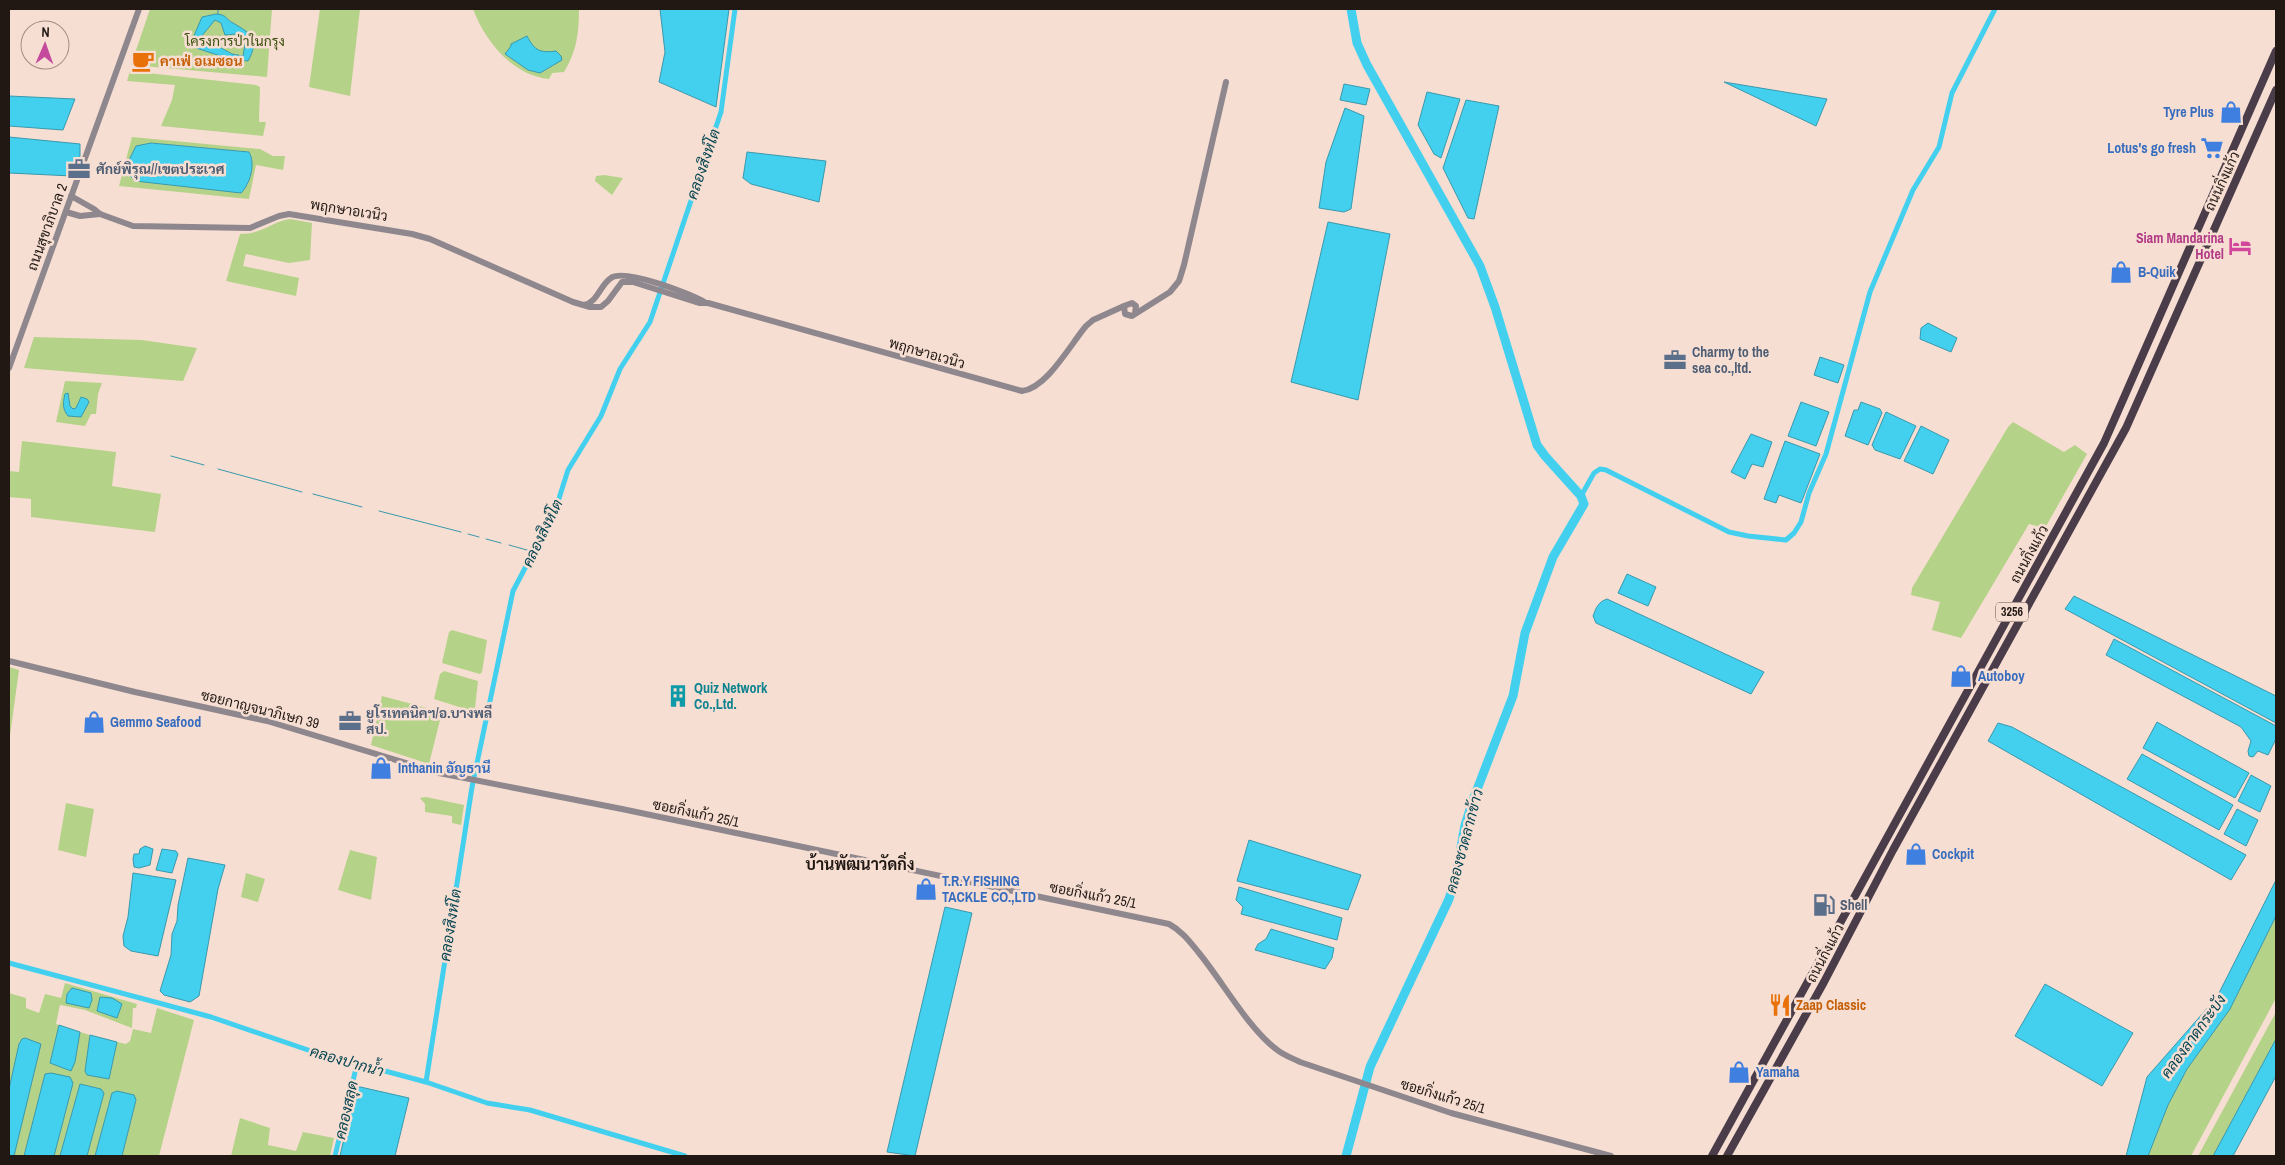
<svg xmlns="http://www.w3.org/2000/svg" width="2285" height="1165" font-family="'Archivo Narrow',Sarabun,sans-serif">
  <rect width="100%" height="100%" fill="#f7ded2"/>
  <!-- green -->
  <g fill="#b5d289" fill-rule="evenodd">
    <path d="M 150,9 L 272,9 L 267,77 L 131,65 Z"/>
    <path d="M 320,9 L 360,9 L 350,96 L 309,87 Z"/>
    <path d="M 473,9 L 579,9 C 579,32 577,51 564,72 L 552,73 L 549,79 C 512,75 485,41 473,9 Z"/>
    <path d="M 130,71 L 256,85 L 260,87 L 259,122 L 266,122 L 263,136 L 161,126 L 172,100 L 175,85 L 127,81 Z"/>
    <path d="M 132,137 L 260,149 L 273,156 L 285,156 L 283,170 L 256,165 L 249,199 L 119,186 ZM 151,143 L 249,152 L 251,156 L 248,185 L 136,146 Z"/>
    <path d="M 604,175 L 623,178 L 612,195 L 595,181 L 596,176 Z"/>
    <path d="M 290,219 L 312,223 L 310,260 L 289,263 L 246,254 L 243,266 L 299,278 L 296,296 L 226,281 L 240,234 C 263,234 271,222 290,219 Z"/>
    <path d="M 34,337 L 142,340 L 197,348 L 183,381 L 24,368 Z"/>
    <path d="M 65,381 L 102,383 L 98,394 L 96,414 L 91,414 L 85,426 L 56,422 Z"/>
    <path d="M 2013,422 L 2064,452 L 2075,445 L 2087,454 L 2045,528 L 2029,524 L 1961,638 L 1932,630 L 1940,602 L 1911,595 L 1912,588 L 2008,427 Z"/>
    <path d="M 22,441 L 116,452 L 112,486 L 161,494 L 155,532 L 31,517 L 31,499 L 9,497 L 9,471 L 19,472 Z"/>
    <path d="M 452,630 L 487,640 L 482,672 L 480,674 L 442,663 L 449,632 Z"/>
    <path d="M 9,667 L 19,670 L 9,743 Z"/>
    <path d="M 444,671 L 478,681 L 475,708 L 472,711 L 434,699 L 440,674 Z"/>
    <path d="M 382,696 L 442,712 L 429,764 L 371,745 Z"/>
    <path d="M 426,797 L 464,805 L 461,825 L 452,823 L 452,816 L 425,812 L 425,804 L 420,798 Z"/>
    <path d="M 66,803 L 94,809 L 86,857 L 58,850 Z"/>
    <path d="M 350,850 L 377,857 L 371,900 L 338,890 Z"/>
    <path d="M 246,873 L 265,879 L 258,902 L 241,897 Z"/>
    <path d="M 2276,916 L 2276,998 L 2191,1156 L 2148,1156 L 2168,1105 L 2187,1069 L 2230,1009 Z"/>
    <path d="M 65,983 L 137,1004 L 136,1008 L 133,1008 L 132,1028 L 85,1010 L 60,1005 L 56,1024 L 59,1025 L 50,1063 L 75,1062 L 80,1032 L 90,1035 L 85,1071 L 109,1079 L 117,1042 L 126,1044 L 130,1041 L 133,1029 L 151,1033 L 157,1008 L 194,1020 L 159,1156 L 122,1156 L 136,1100 L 112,1093 L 95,1156 L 87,1156 L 104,1093 L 80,1084 L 60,1156 L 54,1156 L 73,1083 L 45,1074 L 24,1156 L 14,1156 L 19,1136 L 22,1039 L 9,1089 L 9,993 L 26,998 L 26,1008 L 39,1013 L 45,994 L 61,998 Z"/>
    <path d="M 2276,1012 L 2276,1039 L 2213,1156 L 2198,1156 Z"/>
    <path d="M 240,1118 L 270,1128 L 268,1145 L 296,1151 L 303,1132 L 334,1138 L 330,1156 L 231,1156 Z"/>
  </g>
  <!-- water -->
  <g fill="#43d0ef" stroke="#3999ad" fill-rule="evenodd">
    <path d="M 660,9 L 729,9 L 716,107 L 659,82 L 665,52 Z"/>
    <path d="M 216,14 C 228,15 225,19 233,23 C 252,34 260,39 248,61 L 230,59 L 196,48 L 193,38 L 202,17 ZM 215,20 L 221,23 L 225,35 L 236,34 L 246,39 L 243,56 L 232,54 L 214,44 L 201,42 L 200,38 Z"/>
    <path d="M 527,36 C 535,51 540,53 556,51 L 561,56 L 562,60 L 540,73 L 528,70 L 505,54 L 511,46 L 511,44 Z"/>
    <path d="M 1724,82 L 1827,99 L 1816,126 Z"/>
    <path d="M 1344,84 L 1370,89 L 1366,105 L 1340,100 Z"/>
    <path d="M 1427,92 L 1460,99 L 1441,158 L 1434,154 L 1418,125 Z"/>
    <path d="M 9,96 L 75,99 L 63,130 L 9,126 Z"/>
    <path d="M 1466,100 L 1499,106 L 1474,219 L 1468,218 L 1443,168 Z"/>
    <path d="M 1345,108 L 1364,116 L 1351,209 L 1344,212 L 1319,208 L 1326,162 Z"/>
    <path d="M 9,137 L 80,144 L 80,156 L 72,176 L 9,173 Z"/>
    <path d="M 151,143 L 249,152 C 256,164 250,184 241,193 L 135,181 L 129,175 L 128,162 L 136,146 Z"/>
    <path d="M 747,152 L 826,161 L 819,202 L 751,184 L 743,178 Z"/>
    <path d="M 1328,222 L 1390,234 L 1358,400 L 1291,382 Z"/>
    <path d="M 1928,323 L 1957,338 L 1951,352 L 1920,339 L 1921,328 Z"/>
    <path d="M 1820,357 L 1844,365 L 1838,383 L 1814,375 Z"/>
    <path d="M 68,393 L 70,406 L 73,409 L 76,408 L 81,397 L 87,399 L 89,402 L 81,417 L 68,416 C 62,408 63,403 65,394 Z"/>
    <path d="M 1801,402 L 1829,412 L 1816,446 L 1788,436 Z"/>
    <path d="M 1861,402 L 1880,409 L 1882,413 L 1868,445 L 1845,436 L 1854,410 L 1858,410 Z"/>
    <path d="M 1886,412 L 1916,426 L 1900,459 L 1875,450 L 1872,445 Z"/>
    <path d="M 1921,426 L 1949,440 L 1933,474 L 1904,461 Z"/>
    <path d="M 1751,434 L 1772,442 L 1763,467 L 1752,464 L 1745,479 L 1731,472 Z"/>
    <path d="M 1785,441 L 1820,454 L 1801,503 L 1779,495 L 1776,503 L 1764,499 Z"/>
    <path d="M 1627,574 L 1656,587 L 1648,606 L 1618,593 Z"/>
    <path d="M 2074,596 L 2276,696 L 2276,723 L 2065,609 Z"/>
    <path d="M 1607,599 L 1764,672 L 1751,694 L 1596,623 L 1593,616 C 1596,608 1598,602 1607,599 Z"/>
    <path d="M 2114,639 L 2276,726 L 2276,739 L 2268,755 L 2258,751 L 2253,757 L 2249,756 L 2248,751 L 2251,741 L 2241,727 L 2106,655 Z"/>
    <path d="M 2157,722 L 2249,773 L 2235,798 L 2143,748 Z"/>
    <path d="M 1998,723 L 2012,727 L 2246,855 L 2231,880 L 1988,741 Z"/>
    <path d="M 2142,754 L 2233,805 L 2219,830 L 2127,779 Z"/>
    <path d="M 2251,775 L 2271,786 L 2260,812 L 2238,801 Z"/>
    <path d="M 2237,809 L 2258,820 L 2246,846 L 2224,834 Z"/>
    <path d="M 1249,840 L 1361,875 L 1348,910 L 1237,881 Z"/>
    <path d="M 145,846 L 153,849 L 150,865 L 139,868 L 134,867 L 133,859 L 134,854 L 139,854 L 140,849 Z"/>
    <path d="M 162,849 L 176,851 L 178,854 L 172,873 L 156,870 Z"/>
    <path d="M 188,858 L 225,865 L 218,889 L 199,996 L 190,1002 L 164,995 L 160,991 L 171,955 L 172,934 L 177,921 L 178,905 Z"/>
    <path d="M 133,873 L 176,880 L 158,956 L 131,951 L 124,946 L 123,936 L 128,917 Z"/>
    <path d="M 2276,880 L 2276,916 L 2230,1009 L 2187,1069 L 2168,1105 L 2148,1156 L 2126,1156 L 2147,1077 L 2217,997 Z"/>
    <path d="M 1239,887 L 1342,918 L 1337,940 L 1241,914 L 1243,907 L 1236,900 Z"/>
    <path d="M 945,907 L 972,913 L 915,1156 L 887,1152 Z"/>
    <path d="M 1271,929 L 1334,948 L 1332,958 L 1325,969 L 1255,950 L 1258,944 L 1266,939 Z"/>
    <path d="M 2045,984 L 2133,1033 L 2102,1086 L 2015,1036 Z"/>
    <path d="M 72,988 L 91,993 L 92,1000 L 89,1008 L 66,1003 L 67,994 Z"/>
    <path d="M 100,997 L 112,998 L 122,1004 L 117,1018 L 97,1011 Z"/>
    <path d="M 59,1025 L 80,1032 L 75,1062 L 71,1071 L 50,1063 Z"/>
    <path d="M 90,1035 L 117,1042 L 109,1079 L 87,1075 L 85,1071 Z"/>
    <path d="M 25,1038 L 41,1044 L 14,1156 L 9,1156 L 9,1089 L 19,1044 L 22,1039 Z"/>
    <path d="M 2276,1039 L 2276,1076 L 2233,1156 L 2213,1156 Z"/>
    <path d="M 51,1073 L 70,1077 L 73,1083 L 54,1156 L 24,1156 L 45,1074 Z"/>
    <path d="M 80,1084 L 101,1089 L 104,1093 L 87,1156 L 60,1156 Z"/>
    <path d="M 356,1086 L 409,1098 L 395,1156 L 340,1156 Z"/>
    <path d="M 117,1091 L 134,1095 L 136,1100 L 122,1156 L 95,1156 L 112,1093 Z"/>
  </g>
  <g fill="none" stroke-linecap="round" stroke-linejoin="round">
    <!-- stream -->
    <g stroke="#3999ad" stroke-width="1">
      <path d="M 218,14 L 218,9"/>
      <path d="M 171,456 L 204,465"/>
      <path d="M 218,469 L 302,492"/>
      <path d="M 313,494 L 362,507"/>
      <path d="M 379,511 L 461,532"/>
      <path d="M 468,534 L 479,537"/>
      <path d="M 486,539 L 501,543"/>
      <path d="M 509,545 L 534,552"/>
    </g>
    <!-- canal -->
    <g stroke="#43d0ef" stroke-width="5">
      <path d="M 1581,496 L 1594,473 L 1600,469 L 1606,470 L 1729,532 L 1748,536 L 1786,540 L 1794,533 L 1801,522 L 1809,493 L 1826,454 L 1870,292 L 1913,190 L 1939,147 L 1952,93 L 1995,9"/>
      <path d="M 9,963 L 211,1017 L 314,1052 L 426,1082 L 487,1103 L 530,1110 L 685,1156"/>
      <path d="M 426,1082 L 472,787 L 513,591 L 555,511 L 568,470 L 601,416 L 620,369 L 650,322 L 721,112 L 735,9"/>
      <path d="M 335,1156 L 357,1064"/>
    </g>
    <!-- river -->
    <path stroke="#43d0ef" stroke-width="9" d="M 1346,1156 L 1370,1067 L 1449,899 L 1455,880 L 1465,825 L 1473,800 L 1513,696 L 1525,633 L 1553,557 L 1584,504 L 1581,496 L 1545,456 L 1537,445 L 1495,307 L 1480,266 L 1367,65 L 1357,43 L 1351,9"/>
    <!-- tertiary -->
    <g stroke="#8f878e" stroke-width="6">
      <path d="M 71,196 L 94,209 L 100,214 L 133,226 L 250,228 L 279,216 L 289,214 L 412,234 L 430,239 L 573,302 L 590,307 L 601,307 L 608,301 L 622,282 L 633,282 L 699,303 L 708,303 L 1022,391 C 1047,388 1070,345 1086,326 L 1093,320 L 1124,306"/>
      <path d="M 66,212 L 80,216 L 100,214"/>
      <path d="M 584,305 C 598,302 600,285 611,278 C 624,268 692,294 706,303"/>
      <path d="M 1135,313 L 1136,306 L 1132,303 L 1124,306 L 1125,314 L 1132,316 L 1170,292 L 1179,281 L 1184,265 L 1226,82"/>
      <path d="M 9,368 L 139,9"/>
      <path d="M 9,661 L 135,692 L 267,721 L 439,773 L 622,809 L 1169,924 C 1182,931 1190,942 1199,953 C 1222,981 1249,1029 1276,1049 C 1283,1055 1292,1058 1300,1062 L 1451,1113 L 1611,1156"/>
    </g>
    <!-- primary -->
    <g stroke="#4a3d49" stroke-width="8">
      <path d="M 1712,1156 L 2104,443 L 2276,51"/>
      <path d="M 1727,1156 L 1824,982 L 1893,850 L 2126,428 L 2276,90"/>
    </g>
  </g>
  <!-- icons -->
  <defs>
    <symbol id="cafe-bare" viewBox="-9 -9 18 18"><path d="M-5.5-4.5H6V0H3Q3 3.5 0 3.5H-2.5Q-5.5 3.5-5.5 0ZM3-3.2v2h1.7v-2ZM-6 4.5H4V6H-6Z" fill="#e8710a" stroke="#f7ded2" stroke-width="2.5" paint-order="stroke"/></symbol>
    <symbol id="shop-bare" viewBox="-9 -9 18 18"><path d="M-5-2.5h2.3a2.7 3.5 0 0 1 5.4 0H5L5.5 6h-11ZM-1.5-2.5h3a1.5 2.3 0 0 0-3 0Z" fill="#3f7fe0" stroke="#f7ded2" stroke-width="2.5" paint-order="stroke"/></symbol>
    <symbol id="supermarket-bare" viewBox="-9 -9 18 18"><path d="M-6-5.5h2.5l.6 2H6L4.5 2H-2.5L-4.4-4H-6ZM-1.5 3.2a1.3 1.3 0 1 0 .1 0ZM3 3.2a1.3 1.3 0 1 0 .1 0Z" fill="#3f7fe0" stroke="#f7ded2" stroke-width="2.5" paint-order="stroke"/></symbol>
    <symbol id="office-bare" viewBox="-9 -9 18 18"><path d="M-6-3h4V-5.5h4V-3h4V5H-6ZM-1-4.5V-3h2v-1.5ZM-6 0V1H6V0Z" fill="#5c6f8a" stroke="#f7ded2" stroke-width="2.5" paint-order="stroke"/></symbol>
    <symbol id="hotel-bare" viewBox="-9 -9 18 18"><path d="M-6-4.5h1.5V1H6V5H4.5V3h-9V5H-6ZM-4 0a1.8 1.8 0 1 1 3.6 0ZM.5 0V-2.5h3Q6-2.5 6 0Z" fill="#d1479c" stroke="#f7ded2" stroke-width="2.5" paint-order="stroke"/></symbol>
    <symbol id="building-bare" viewBox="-9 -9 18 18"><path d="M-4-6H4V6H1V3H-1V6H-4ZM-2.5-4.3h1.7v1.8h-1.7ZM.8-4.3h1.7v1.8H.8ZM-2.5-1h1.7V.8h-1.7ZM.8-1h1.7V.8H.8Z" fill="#0f9aa8" stroke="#f7ded2" stroke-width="2.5" paint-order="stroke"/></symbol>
    <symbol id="fuel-bare" viewBox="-9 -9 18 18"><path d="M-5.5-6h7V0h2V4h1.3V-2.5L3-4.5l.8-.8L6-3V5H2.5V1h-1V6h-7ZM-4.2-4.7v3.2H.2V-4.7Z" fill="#5c6f8a" stroke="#f7ded2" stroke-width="2.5" paint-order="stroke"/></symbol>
    <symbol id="restaurant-bare" viewBox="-9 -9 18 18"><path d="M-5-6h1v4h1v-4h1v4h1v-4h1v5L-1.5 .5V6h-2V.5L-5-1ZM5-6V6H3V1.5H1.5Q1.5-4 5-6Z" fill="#e8710a" stroke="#f7ded2" stroke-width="2.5" paint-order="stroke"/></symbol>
  </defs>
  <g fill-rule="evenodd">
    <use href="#cafe-bare" x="127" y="45" width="32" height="32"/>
    <use href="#shop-bare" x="2215" y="96" width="32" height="32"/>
    <use href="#supermarket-bare" x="2196" y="132" width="32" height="32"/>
    <use href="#office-bare" x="63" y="153" width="32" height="32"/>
    <use href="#hotel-bare" x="2224" y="230" width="32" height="32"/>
    <use href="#shop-bare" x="2105" y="256" width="32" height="32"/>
    <use href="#office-bare" x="1659" y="344" width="32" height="32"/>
    <use href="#shop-bare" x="1945" y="660" width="32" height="32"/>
    <use href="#building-bare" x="662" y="680" width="32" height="32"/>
    <use href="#office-bare" x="334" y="705" width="32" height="32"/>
    <use href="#shop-bare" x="78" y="706" width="32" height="32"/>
    <use href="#shop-bare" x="365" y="752" width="32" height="32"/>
    <use href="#shop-bare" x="1900" y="838" width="32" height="32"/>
    <use href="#shop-bare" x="910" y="873" width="32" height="32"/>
    <use href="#fuel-bare" x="1808" y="889" width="32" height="32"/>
    <use href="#restaurant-bare" x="1764" y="989" width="32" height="32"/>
    <use href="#shop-bare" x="1723" y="1056" width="32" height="32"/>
  </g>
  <g text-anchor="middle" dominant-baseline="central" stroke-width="5" stroke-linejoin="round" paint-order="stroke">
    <!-- shield labels -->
    <rect fill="#f7ded2" stroke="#61534d" stroke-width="1" x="1996" y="602.5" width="32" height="19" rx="4"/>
    <g font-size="12" font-weight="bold" fill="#211814">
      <text x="2012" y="612">3256</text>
    </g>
    <!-- park labels -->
    <g font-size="14" fill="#3c510f" stroke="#f7ded2">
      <text x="235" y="41">โครงการป่าในกรุง</text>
    </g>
    <!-- food labels -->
    <g font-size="14" font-weight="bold" fill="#c56008" stroke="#f7ded2" text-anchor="start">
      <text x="160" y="61">คาเฟ่ อเมซอน</text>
      <text x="1796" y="1005">Zaap Classic</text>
    </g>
    <!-- shop labels -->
    <g font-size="14" font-weight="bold" fill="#366cbe" stroke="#f7ded2" text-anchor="start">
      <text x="2214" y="112" text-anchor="end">Tyre Plus</text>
      <text x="2196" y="148" text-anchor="end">Lotus's go fresh</text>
      <text x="2138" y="272">B-Quik</text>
      <text x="1978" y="676">Autoboy</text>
      <text x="110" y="722">Gemmo Seafood</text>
      <text x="398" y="768">Inthanin อัญธานี</text>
      <text x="1932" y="854">Cockpit</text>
      <text x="942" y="881">T.R.Y FISHING<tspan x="942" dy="16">TACKLE CO.,LTD</tspan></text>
      <text x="1756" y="1072">Yamaha</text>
    </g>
    <!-- service labels -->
    <g font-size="14" font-weight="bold" fill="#4e5e75" stroke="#f7ded2" text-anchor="start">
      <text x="96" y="169">ศักย์พิรุณ//เขตประเวศ</text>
      <text x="1692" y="352">Charmy to the<tspan x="1692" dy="16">sea co.,ltd.</tspan></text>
      <text x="366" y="713">ยูโรเทคนิคฯ/อ.บางพลี<tspan x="366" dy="16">สป.</tspan></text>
      <text x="1840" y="905">Shell</text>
    </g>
    <!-- street labels -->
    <g font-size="14" fill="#211814" stroke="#f7ded2">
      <text transform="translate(2222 181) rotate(-65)">ถนนกิ่งแก้ว</text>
      <text transform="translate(349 210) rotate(9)">พฤกษาอเวนิว</text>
      <text transform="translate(47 227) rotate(-70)">ถนนสุขาภิบาล 2</text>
      <text transform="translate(927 353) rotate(16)">พฤกษาอเวนิว</text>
      <text transform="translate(2029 554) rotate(-61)">ถนนกิ่งแก้ว</text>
      <text transform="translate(260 709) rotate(14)">ซอยกาญจนาภิเษก 39</text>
      <text transform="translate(696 813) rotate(12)">ซอยกิ่งแก้ว 25/1</text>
      <text transform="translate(1093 895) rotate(11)">ซอยกิ่งแก้ว 25/1</text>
      <text transform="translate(1825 953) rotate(-62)">ถนนกิ่งแก้ว</text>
      <text transform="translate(1443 1096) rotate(17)">ซอยกิ่งแก้ว 25/1</text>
    </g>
    <!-- hotel labels -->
    <g font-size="14" font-weight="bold" fill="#b23c85" stroke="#f7ded2" text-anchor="end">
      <text x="2224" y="238">Siam Mandarina<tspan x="2224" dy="16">Hotel</tspan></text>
    </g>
    <!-- culture labels -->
    <g font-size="14" font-weight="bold" fill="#0d838f" stroke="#f7ded2" text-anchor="start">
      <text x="694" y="688">Quiz Network<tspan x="694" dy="16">Co.,Ltd.</tspan></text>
    </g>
    <!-- water labels -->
    <g font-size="15" font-style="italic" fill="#054552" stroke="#f7ded2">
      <text transform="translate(703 164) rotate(-71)">คลองสิงห์โต</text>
      <text transform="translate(542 533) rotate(-64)">คลองสิงห์โต</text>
      <text transform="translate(1464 841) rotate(-75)">คลองชวดลากข้าว</text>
      <text transform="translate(450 925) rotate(-81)">คลองสิงห์โต</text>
      <text transform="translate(2193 1036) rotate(-54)">คลองลาดกระบัง</text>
      <text transform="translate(347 1061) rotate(16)">คลองปากน้ำ</text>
      <text transform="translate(346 1110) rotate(-77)">คลองสลุด</text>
    </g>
    <!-- quarter labels -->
    <g font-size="16" font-weight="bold" fill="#211814" stroke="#f7ded2">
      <text x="860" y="864">บ้านพัฒนาวัดกิ่ง</text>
    </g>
  </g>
  <!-- border -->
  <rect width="2285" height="1165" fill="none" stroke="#211814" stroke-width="20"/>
  <!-- north arrow -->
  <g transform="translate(45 45) rotate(2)"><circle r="24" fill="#f7ded2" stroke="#a18f86"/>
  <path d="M0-4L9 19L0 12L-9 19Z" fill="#c44a9e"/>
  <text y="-8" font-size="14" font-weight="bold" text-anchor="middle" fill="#211814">N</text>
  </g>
</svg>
